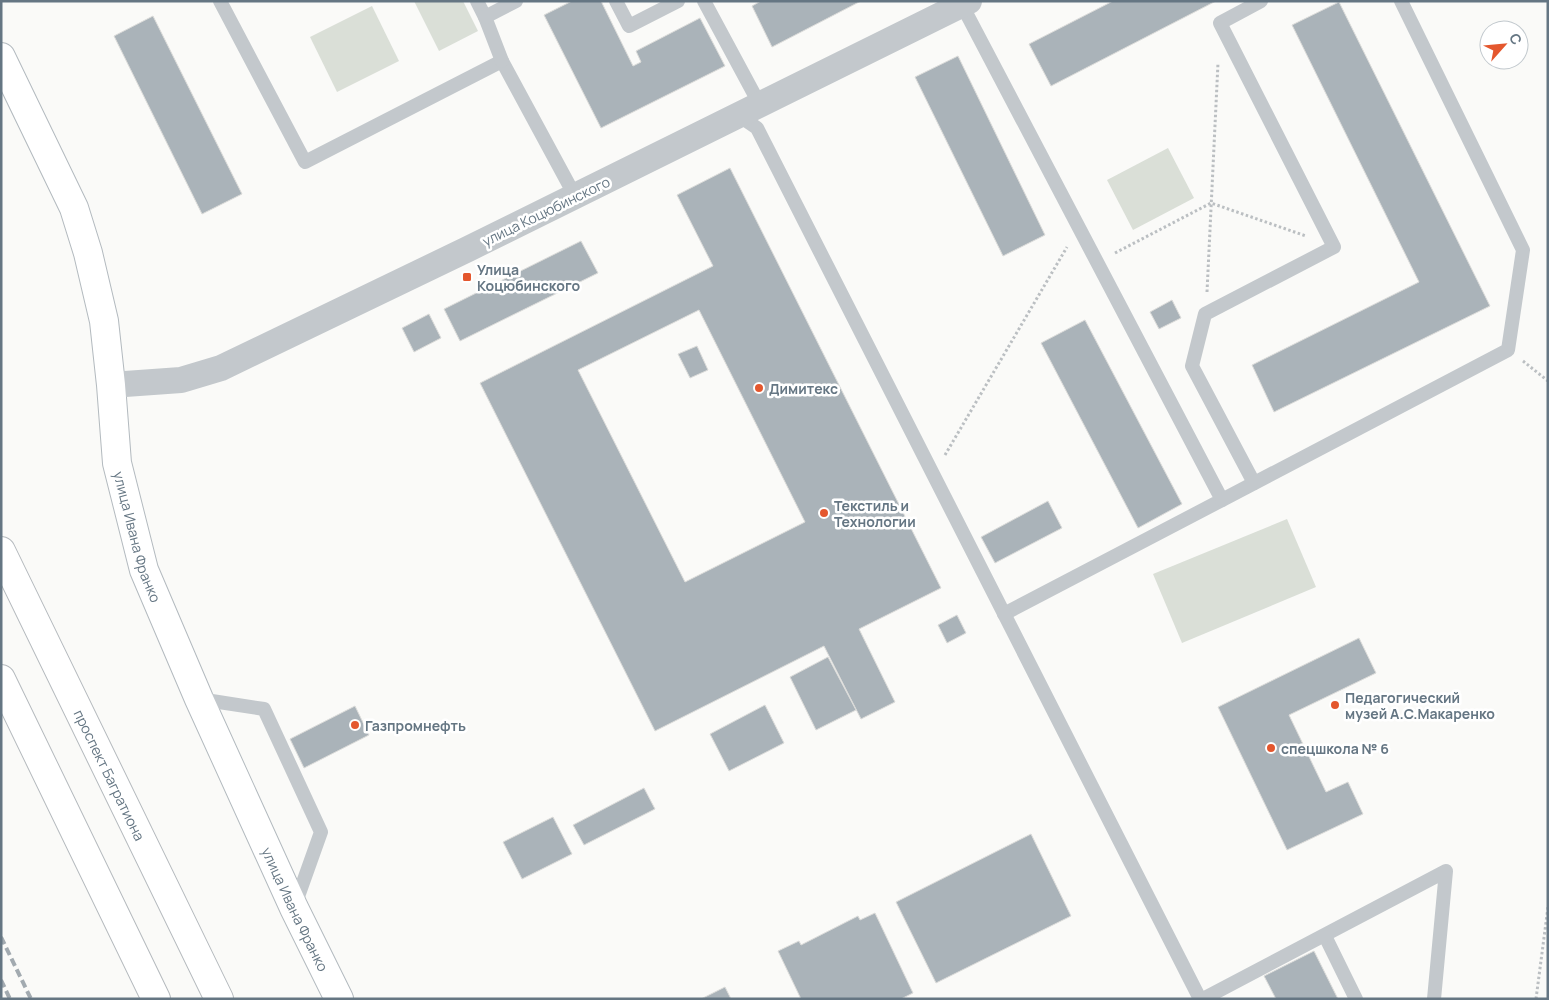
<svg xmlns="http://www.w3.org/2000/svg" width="1549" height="1000" font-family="Manrope,sans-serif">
  <rect width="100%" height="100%" fill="#fafaf8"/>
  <!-- green -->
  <g fill="#dadfd7">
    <path d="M 414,1 L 463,1 L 478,31 L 439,51 Z"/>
    <path d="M 372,6 L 399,61 L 337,92 L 310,37 Z"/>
    <path d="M 1168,148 L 1194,198 L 1133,230 L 1107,180 Z"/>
    <path d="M 1287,519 L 1316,587 L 1182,643 L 1153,574 Z"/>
  </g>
  <!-- building -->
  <g fill="#aab3b9" stroke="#dcdcda" fill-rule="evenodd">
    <path d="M 572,1 L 601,1 L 633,66 L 641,62 L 636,51 L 700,18 L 725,66 L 601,128 L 544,15 Z"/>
    <path d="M 761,1 L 861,1 L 772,47 L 752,6 Z"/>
    <path d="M 1113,1 L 1216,1 L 1051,86 L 1029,44 Z"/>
    <path d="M 1339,2 L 1490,306 L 1274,412 L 1252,365 L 1419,282 L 1292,25 Z"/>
    <path d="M 153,16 L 242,194 L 202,214 L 114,36 Z"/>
    <path d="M 958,56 L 1045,235 L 1003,256 L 915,77 Z"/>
    <path d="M 730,168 L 941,588 L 859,629 L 895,702 L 861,719 L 824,646 L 655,731 L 480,383 L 713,266 L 677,195 ZM 699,310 L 805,522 L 685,582 L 578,370 Z"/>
    <path d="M 581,241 L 598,273 L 460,341 L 444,309 Z"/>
    <path d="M 1172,300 L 1181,318 L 1159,329 L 1150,312 Z"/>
    <path d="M 429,314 L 441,338 L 414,352 L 402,328 Z"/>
    <path d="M 1085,320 L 1182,504 L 1138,528 L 1041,343 Z"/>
    <path d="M 697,346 L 708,370 L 690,378 L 678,354 Z"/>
    <path d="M 1048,501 L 1062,528 L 995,563 L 981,537 Z"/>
    <path d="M 957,615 L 966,633 L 947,643 L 938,625 Z"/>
    <path d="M 1359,638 L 1376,673 L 1289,715 L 1326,792 L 1348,782 L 1363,814 L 1287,850 L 1218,707 Z"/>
    <path d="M 828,657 L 856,710 L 816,730 L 790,677 Z"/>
    <path d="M 765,705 L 784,743 L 729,771 L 710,734 Z"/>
    <path d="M 355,706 L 369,735 L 304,768 L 290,739 Z"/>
    <path d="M 644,788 L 655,809 L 584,845 L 573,825 Z"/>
    <path d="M 553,817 L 572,854 L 522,879 L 503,842 Z"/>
    <path d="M 1031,834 L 1071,916 L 936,983 L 896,902 Z"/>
    <path d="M 875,913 L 913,993 L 901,999 L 801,999 L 778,951 L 799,941 L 801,945 L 858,916 L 860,920 Z"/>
    <path d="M 1314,951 L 1338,999 L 1276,999 L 1264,976 Z"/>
    <path d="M 725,987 L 731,999 L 701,999 Z"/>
  </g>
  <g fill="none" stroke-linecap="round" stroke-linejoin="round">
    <defs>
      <g id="secondary">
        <path id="s1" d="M 1,57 L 74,208 L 88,253 L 104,321 L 111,385 L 117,463 L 144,570 L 199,699 L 294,908 L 339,999"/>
      </g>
      <g id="primary">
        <path id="s2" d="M 1,551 L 219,999"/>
        <path d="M 1,679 L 156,999"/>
      </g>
    </defs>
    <!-- secondary casing -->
    <use href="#secondary" stroke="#b3babf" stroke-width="30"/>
    <!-- primary casing -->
    <use href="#primary" stroke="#b5babe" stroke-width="30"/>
    <!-- path -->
    <g stroke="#bbbfc2" stroke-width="3" stroke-dasharray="2.5 2.5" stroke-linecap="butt">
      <path d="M 1115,253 L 1211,203 L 1306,236"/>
      <path d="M 1207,292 L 1218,63"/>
      <path d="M 1523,361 L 1548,381"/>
      <path d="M 945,455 L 1067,247"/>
      <path d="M 1536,999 L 1548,907"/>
    </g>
    <!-- lane -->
    <g stroke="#c3c8cc" stroke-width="14">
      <path d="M 220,1 L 305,162 L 502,61 L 575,196"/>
      <path d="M 477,1 L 485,17 L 502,61"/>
      <path d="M 616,1 L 629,26 L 678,1"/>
      <path d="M 704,1 L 760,105"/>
      <path d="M 962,5 L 1222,500 L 1004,614"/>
      <path d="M 485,17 L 516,1"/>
      <path d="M 738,115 L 757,128 L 1200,999"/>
      <path d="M 1254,483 L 1192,366 L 1205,314 L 1334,247 L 1220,23 L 1261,1"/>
      <path d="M 1222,500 L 1508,350 L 1523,250 L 1401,1"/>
      <path d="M 199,699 L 264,709 L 321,832 L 295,905"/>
      <path d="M 1325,936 L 1356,999"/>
      <path d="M 1203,999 L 1446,871 L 1434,999"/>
    </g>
    <!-- street -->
    <path stroke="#c3c8cc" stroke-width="26" d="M 111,385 L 181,380 L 221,368 L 468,249 L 969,1"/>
    <!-- secondary -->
    <use href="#secondary" stroke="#fff" stroke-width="28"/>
    <!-- primary -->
    <use href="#primary" stroke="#fff" stroke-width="28"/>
    <!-- rail -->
    <g stroke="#a2aab0" stroke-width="4" stroke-dasharray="8 4" stroke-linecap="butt">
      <path d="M 1,937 L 31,999"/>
      <path d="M 1,980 L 10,999"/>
    </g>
  </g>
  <!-- markers -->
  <g fill="#e4572e" stroke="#fff" stroke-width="2">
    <rect x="462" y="272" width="10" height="10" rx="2.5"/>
    <circle cx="759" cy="388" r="5"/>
    <circle cx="824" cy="513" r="5"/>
    <circle cx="1335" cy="705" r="5"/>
    <circle cx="355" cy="725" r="5"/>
    <circle cx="1271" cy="748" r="5"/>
  </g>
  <g text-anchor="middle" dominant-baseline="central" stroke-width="5" stroke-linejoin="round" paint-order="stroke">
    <!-- street labels -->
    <g font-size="14" fill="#657683" stroke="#fff">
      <text transform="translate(546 211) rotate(-26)">улица Коцюбинского</text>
      <text stroke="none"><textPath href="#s1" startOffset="504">улица Ивана Франко</textPath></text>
      <text stroke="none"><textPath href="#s2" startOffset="249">проспект Багратиона</textPath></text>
      <text stroke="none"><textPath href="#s1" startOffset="909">улица Ивана Франко</textPath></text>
    </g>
    <!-- poi labels -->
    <g font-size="14" font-weight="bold" fill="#657683" stroke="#fff" text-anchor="start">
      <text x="477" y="269">Улица<tspan x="477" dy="16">Коцюбинского</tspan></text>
      <text x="769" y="388">Димитекс</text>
      <text x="834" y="505">Текстиль и<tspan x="834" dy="16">Технологии</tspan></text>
      <text x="1345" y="697">Педагогический<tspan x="1345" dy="16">музей А.С.Макаренко</tspan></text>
      <text x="365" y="725">Газпромнефть</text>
      <text x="1281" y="748">спецшкола № 6</text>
    </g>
  </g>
  <!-- border -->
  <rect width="1549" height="1000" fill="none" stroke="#657683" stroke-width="5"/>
  <!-- north arrow -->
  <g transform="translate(1504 45) rotate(63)"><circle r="24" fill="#ffffff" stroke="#c1c8cd"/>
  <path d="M0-4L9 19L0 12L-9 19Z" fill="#e4572e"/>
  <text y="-8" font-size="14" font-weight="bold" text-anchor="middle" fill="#657683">С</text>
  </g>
</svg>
